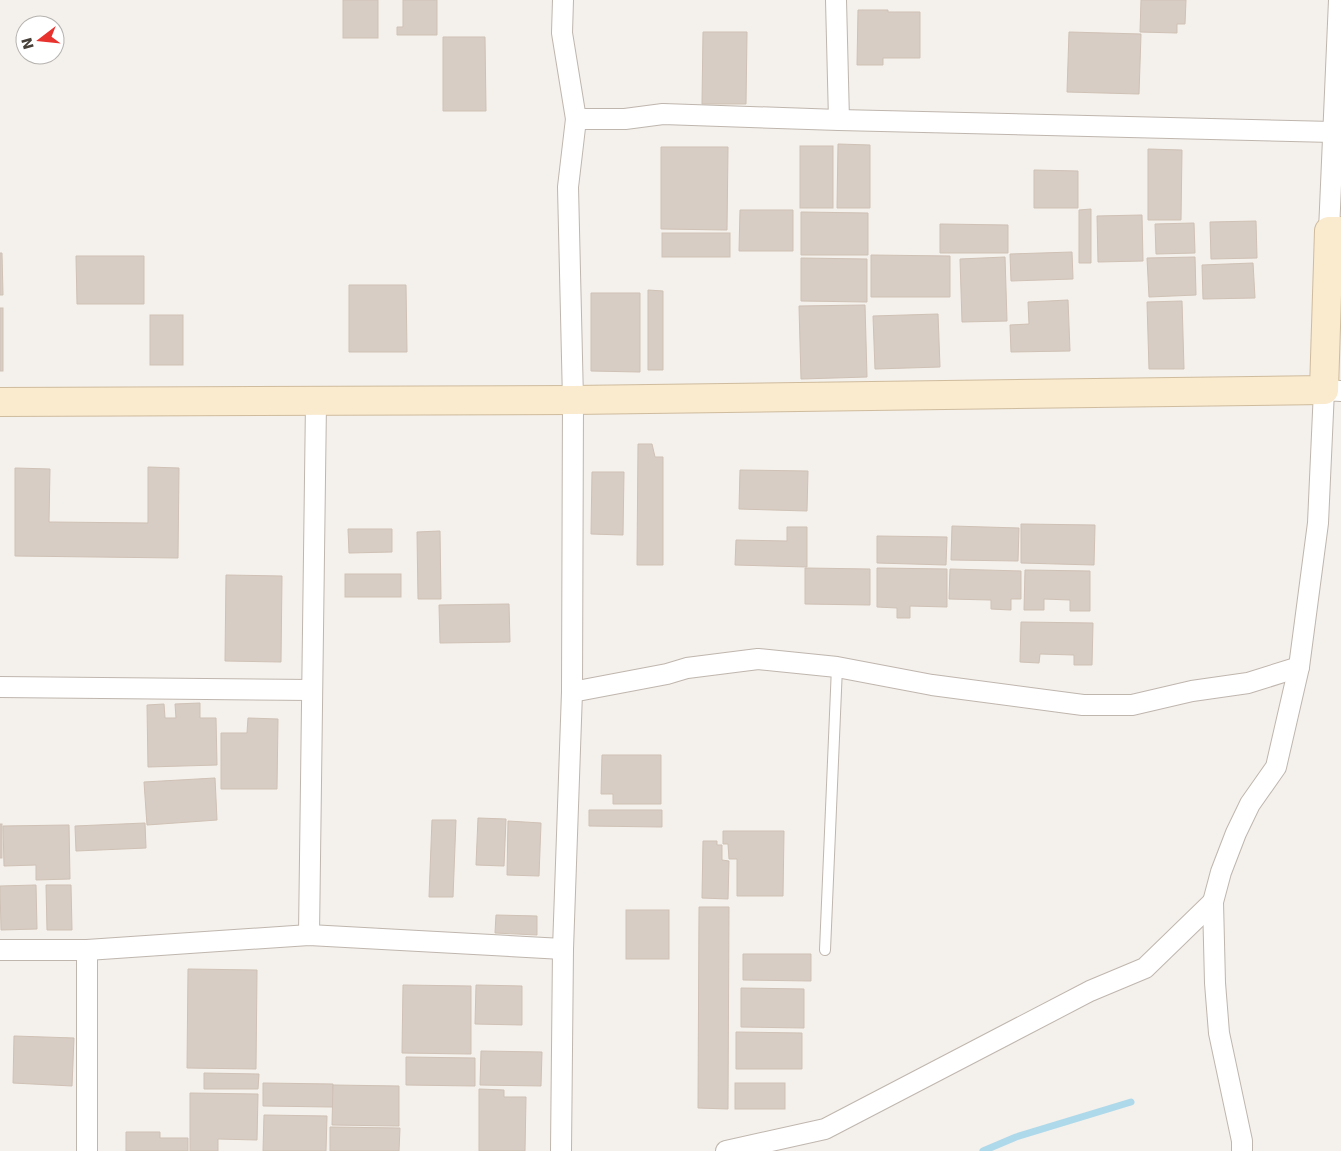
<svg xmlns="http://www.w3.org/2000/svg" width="1341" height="1151" font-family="'DejaVu Sans',sans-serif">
  <rect width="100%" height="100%" fill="#f4f0eb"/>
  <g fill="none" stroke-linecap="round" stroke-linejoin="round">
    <!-- stream -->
    <path stroke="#add9eb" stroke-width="7" d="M 983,1151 L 1016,1137 L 1131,1102"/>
  </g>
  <!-- building -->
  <g fill="#d8cdc4" stroke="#cfc1b5">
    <rect x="343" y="0" width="35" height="38"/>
    <path d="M 403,0 L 437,0 L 437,35 L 397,35 L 397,27 L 403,27 Z"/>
    <path d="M 1141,0 L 1186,0 L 1185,24 L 1177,24 L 1177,33 L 1140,32 Z"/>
    <path d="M 858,10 L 888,10 L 888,12 L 920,12 L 920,58 L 883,58 L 883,65 L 857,65 Z"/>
    <path d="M 703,32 L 747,32 L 746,104 L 702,104 Z"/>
    <path d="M 1069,32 L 1141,34 L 1139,94 L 1067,92 Z"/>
    <path d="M 443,37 L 485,37 L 486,111 L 443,111 Z"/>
    <path d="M 838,144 L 870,145 L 870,208 L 837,208 Z"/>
    <rect x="800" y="146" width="33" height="62"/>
    <path d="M 661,147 L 728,147 L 727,230 L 661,229 Z"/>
    <path d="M 1148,149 L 1182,150 L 1181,220 L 1148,220 Z"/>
    <path d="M 1034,170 L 1078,171 L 1078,208 L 1034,208 Z"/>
    <path d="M 1091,209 L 1091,263 L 1079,263 L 1079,210 Z"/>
    <path d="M 740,210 L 793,210 L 793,251 L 739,251 Z"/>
    <path d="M 801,212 L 868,213 L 868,255 L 801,255 Z"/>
    <path d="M 1142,215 L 1143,261 L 1098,262 L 1097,216 Z"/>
    <path d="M 1256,221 L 1257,258 L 1211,259 L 1210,222 Z"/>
    <path d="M 1194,223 L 1195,253 L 1156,254 L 1155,224 Z"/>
    <path d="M 940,224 L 1008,225 L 1008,253 L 940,253 Z"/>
    <rect x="662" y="233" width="68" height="24"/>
    <path d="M 1072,252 L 1073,279 L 1011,281 L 1010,254 Z"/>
    <path d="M 0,253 L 2,253 L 3,295 L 0,295 Z"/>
    <path d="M 871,255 L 950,256 L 950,297 L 871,297 Z"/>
    <path d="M 76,256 L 144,256 L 144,304 L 77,304 Z"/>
    <path d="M 1005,257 L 1007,321 L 962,322 L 960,259 Z"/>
    <path d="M 1195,257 L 1196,295 L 1149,297 L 1147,258 Z"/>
    <path d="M 801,258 L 867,259 L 867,302 L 801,301 Z"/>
    <path d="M 1253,263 L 1255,298 L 1203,299 L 1202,265 Z"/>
    <path d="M 349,285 L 406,285 L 407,352 L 349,352 Z"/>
    <path d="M 648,290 L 663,291 L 663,370 L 648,370 Z"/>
    <path d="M 591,293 L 640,293 L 640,372 L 591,371 Z"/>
    <path d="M 1068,300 L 1070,351 L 1011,352 L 1010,325 L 1029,324 L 1028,302 Z"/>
    <path d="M 1182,301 L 1184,369 L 1149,369 L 1147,302 Z"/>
    <path d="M 865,305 L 867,377 L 801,379 L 799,306 Z"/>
    <rect x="0" y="308" width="3" height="63"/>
    <path d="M 938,314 L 940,367 L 875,369 L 873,316 Z"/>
    <rect x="150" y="315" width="33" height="50"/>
    <path d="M 638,444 L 652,444 L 655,457 L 663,457 L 663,565 L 637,565 Z"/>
    <path d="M 148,467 L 179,468 L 178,558 L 15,556 L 15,468 L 50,469 L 49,522 L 148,523 Z"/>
    <path d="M 740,470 L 808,471 L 807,511 L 739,509 Z"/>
    <path d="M 592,472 L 624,472 L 623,535 L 591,534 Z"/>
    <path d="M 1021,524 L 1095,525 L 1094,565 L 1021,563 Z"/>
    <path d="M 952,526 L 1019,528 L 1018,561 L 951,560 Z"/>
    <path d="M 787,527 L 807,527 L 807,567 L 735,565 L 736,540 L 787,541 Z"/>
    <path d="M 348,529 L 392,529 L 392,552 L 349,553 Z"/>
    <path d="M 440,531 L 441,599 L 418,599 L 417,532 Z"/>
    <path d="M 877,536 L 947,537 L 946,565 L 877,563 Z"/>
    <path d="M 805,568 L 870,569 L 870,605 L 805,604 Z"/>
    <path d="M 877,568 L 947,569 L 947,607 L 910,606 L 910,618 L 897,618 L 897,608 L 877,607 Z"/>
    <path d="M 950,569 L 1021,571 L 1021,599 L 1011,599 L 1011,610 L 991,609 L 991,600 L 949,599 Z"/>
    <path d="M 1025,570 L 1090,571 L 1090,611 L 1070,611 L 1070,600 L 1044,599 L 1044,610 L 1024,610 Z"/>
    <rect x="345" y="574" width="56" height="23"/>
    <path d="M 226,575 L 282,576 L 281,662 L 225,661 Z"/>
    <path d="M 509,604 L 510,642 L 440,643 L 439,605 Z"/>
    <path d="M 1021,622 L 1093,623 L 1092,665 L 1074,665 L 1074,655 L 1040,654 L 1039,663 L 1020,662 Z"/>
    <path d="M 200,703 L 200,718 L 216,718 L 217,765 L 148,767 L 147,705 L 164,704 L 165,718 L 176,718 L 175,704 Z"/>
    <path d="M 248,718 L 278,719 L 277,789 L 221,789 L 221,733 L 247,733 Z"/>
    <path d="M 602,755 L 661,755 L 661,804 L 613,804 L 613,794 L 601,794 Z"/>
    <path d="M 215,778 L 217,820 L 147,825 L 144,782 Z"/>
    <path d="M 589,810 L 662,810 L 662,827 L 589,826 Z"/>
    <path d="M 478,818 L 506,819 L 504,866 L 476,865 Z"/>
    <path d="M 432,820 L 456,820 L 453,897 L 429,897 Z"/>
    <path d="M 508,821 L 541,823 L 539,876 L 507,875 Z"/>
    <path d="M 145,823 L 146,848 L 76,851 L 75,826 Z"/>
    <rect x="0" y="824" width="2" height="34"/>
    <path d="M 69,825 L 70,879 L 36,880 L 36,865 L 4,866 L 3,826 Z"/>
    <path d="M 723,831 L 784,831 L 783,896 L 737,896 L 737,859 L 729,859 L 728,844 L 723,844 Z"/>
    <path d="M 703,841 L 717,841 L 717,845 L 722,845 L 722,860 L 729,861 L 728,899 L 702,898 Z"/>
    <path d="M 36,885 L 37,929 L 1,930 L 0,886 Z"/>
    <path d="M 46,885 L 71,885 L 72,930 L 47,930 Z"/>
    <path d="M 699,907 L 729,907 L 728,1109 L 698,1108 Z"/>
    <rect x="626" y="910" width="43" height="49"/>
    <path d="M 496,915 L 537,916 L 537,935 L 495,933 Z"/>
    <path d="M 743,954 L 811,954 L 811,981 L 743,980 Z"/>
    <path d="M 188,969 L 257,970 L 256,1069 L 187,1068 Z"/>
    <path d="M 403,985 L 471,986 L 471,1054 L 402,1053 Z"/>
    <path d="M 476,985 L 522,986 L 522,1025 L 475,1024 Z"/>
    <path d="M 741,988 L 804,989 L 804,1028 L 741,1027 Z"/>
    <path d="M 736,1032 L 802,1033 L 802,1069 L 736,1069 Z"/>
    <path d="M 14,1036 L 74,1038 L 72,1086 L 13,1083 Z"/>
    <path d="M 481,1051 L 542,1052 L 541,1086 L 480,1085 Z"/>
    <path d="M 406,1057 L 475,1058 L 475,1086 L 406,1085 Z"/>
    <path d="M 204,1073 L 259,1074 L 258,1089 L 204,1089 Z"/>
    <path d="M 263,1083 L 333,1084 L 333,1107 L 263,1106 Z"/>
    <rect x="735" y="1083" width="50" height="26"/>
    <path d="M 333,1085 L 399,1086 L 399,1126 L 332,1125 Z"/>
    <path d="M 479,1089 L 504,1090 L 504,1097 L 526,1097 L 525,1151 L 479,1151 Z"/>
    <path d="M 190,1093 L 258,1094 L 257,1140 L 218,1139 L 218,1151 L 190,1151 Z"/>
    <path d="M 264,1115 L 327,1116 L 326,1151 L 263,1151 Z"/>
    <path d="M 330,1127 L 400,1128 L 399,1151 L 330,1151 Z"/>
    <path d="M 126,1132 L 160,1132 L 160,1138 L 188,1138 L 188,1151 L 126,1151 Z"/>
  </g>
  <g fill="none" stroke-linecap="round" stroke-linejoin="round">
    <defs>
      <path id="lane" d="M 825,950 L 837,667"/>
      <g id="street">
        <path d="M 563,0 L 562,33 L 576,119"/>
        <path d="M 836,0 L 839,120"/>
        <path d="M 1329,231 L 1339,0"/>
        <path d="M 0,687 L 312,690"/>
        <path d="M 572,692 L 667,674 L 687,668 L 758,659 L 837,667 L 932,685 L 1083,705 L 1132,705 L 1192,691 L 1248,683 L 1299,667"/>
        <path d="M 309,935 L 316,402"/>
        <path d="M 0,950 L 87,950 L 309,935 L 563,949"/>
        <path d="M 87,1151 L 87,950"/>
        <path d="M 561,1151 L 563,949 L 572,692 L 573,400 L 568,187 L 576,119 L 625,119 L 663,114 L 839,120 L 1333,132"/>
        <path d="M 726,1151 L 825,1129 L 1090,991 L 1145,968 L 1213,902"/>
        <path d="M 1242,1151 L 1242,1141 L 1219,1033 L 1215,983 L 1213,902 L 1221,872 L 1236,833 L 1250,804 L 1276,767 L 1299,667 L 1318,523 L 1324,390 L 1341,391"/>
      </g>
      <path id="secondary" d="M 0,402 L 573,400 L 1324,390 L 1329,231 L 1341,231"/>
    </defs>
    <!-- lane casing -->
    <use href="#lane" stroke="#bfb6ae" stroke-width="12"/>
    <!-- street casing -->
    <use href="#street" stroke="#bfb6ae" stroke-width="22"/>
    <!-- secondary casing -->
    <use href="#secondary" stroke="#cfbc9e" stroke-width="30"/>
    <!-- lane -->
    <use href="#lane" stroke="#fff" stroke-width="10"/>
    <!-- street -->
    <use href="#street" stroke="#fff" stroke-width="20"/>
    <!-- secondary -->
    <use href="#secondary" stroke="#faeace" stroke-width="28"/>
  </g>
  <!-- north arrow -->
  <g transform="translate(40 40) rotate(254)"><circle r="24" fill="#ffffff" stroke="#b5b3b0"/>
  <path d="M0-4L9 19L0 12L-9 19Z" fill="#e8322e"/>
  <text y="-8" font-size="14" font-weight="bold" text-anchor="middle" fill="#474039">N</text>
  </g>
</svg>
